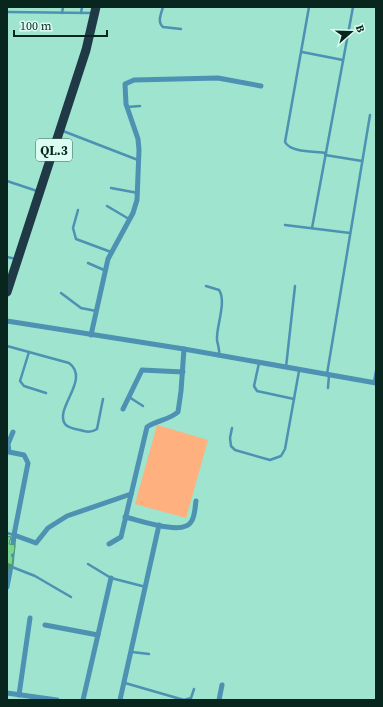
<svg xmlns="http://www.w3.org/2000/svg" width="383" height="707" font-family="'Source Serif 4',serif">
  <rect width="100%" height="100%" fill="#9ee4ce"/>
  <!-- green -->
  <path fill="#feb07f" d="M 157,425 L 208,440 L 186,518 L 135,504 Z"/>
  <g fill="none" stroke-linecap="round" stroke-linejoin="round">
    <!-- lane -->
    <g stroke="#4d91b3" stroke-width="2.5">
      <path d="M 163,7 C 161,14 157,22 163,27 L 181,29"/>
      <path d="M 309,7 L 285,142 C 291,153 315,151 326,153"/>
      <path d="M 7,12 L 92,13"/>
      <path d="M 62,13 L 63,7"/>
      <path d="M 81,13 L 82,7"/>
      <path d="M 302,52 L 343,60"/>
      <path d="M 127,107 L 140,106"/>
      <path d="M 63,131 L 138,160"/>
      <path d="M 325,155 L 362,161"/>
      <path d="M 7,181 L 37,191"/>
      <path d="M 111,188 L 138,193"/>
      <path d="M 107,206 L 129,219"/>
      <path d="M 78,210 L 73,228 L 76,239 L 111,252"/>
      <path d="M 285,225 L 350,233"/>
      <path d="M 312,228 L 353,7"/>
      <path d="M 7,257 L 16,259"/>
      <path d="M 88,263 L 104,270"/>
      <path d="M 206,286 L 219,290 C 227,301 216,327 217,340 C 218,346 220,349 219,356"/>
      <path d="M 61,293 L 81,308 L 96,311"/>
      <path d="M 7,346 L 69,363 C 91,379 54,408 65,424 C 68,428 75,429 80,430 C 86,432 91,433 97,429 L 103,399"/>
      <path d="M 29,352 L 20,381 L 24,386 L 46,393"/>
      <path d="M 259,363 L 254,386 L 257,391 L 294,399"/>
      <path d="M 286,367 L 295,286"/>
      <path d="M 327,374 L 370,115"/>
      <path d="M 374,382 L 376,371"/>
      <path d="M 328,388 L 329,375"/>
      <path d="M 129,397 L 143,406"/>
      <path d="M 232,428 L 230,438 L 231,446 L 235,450 L 270,460 L 281,456 L 285,449 L 299,371"/>
      <path d="M 7,533 L 14,535"/>
      <path d="M 88,564 L 111,578 L 146,587"/>
      <path d="M 7,565 L 35,576 L 71,597"/>
      <path d="M 132,652 L 149,654"/>
      <path d="M 125,683 L 184,700 L 191,698 L 194,689"/>
    </g>
    <!-- street -->
    <g stroke="#4d91b3" stroke-width="5">
      <path d="M 7,321 L 184,349 L 376,383"/>
      <path d="M 91,335 L 108,259 L 133,213 L 137,200 L 139,150 L 138,139 L 126,104 L 125,84 L 134,80 L 218,78 L 261,86"/>
      <path d="M 123,409 L 142,370 L 183,372"/>
      <path d="M 125,517 C 139,520 183,536 191,522 C 195,517 195,507 196,501"/>
      <path d="M 14,535 L 36,543 L 48,528 L 67,516 L 131,494"/>
      <path d="M 109,544 L 121,537 L 147,427 C 157,420 169,420 178,412 L 181,391 L 184,349"/>
      <path d="M 7,587 L 11,566 L 14,535 L 28,463 L 24,455 L 9,452 L 8,444 L 13,432"/>
      <path d="M 45,625 L 98,635"/>
      <path d="M 7,693 L 57,700"/>
      <path d="M 19,695 L 30,618"/>
      <path d="M 83,700 L 111,578"/>
      <path d="M 120,700 L 159,525"/>
      <path d="M 219,700 L 222,685"/>
    </g>
    <!-- highway -->
    <path stroke="#203946" stroke-width="9" d="M 7,292 L 86,50 L 96,7"/>
  </g>
  <!-- shaded-wall -->
  <path fill="#539768" d="M 7,563 L 12,565 L 7,572 Z"/>
  <!-- building -->
  <path fill="#77d895" stroke="#539768" d="M 7,536 L 11,537 L 9,544 L 15,545 L 14,553 L 11,555 L 13,558 L 12,565 L 7,563 Z"/>
  <g text-anchor="middle" dominant-baseline="central" stroke-width="3.5" stroke-linejoin="round" paint-order="stroke">
    <!-- shield labels -->
    <rect fill="#dbfdf1" stroke="#48665d" stroke-width="1" x="36" y="139" width="36" height="22" rx="3"/>
    <g font-size="13" font-weight="bold" fill="#09261e">
      <text x="54" y="150">QL.3</text>
    </g>
  </g>
  <!-- border -->
  <rect width="383" height="707" fill="none" stroke="#09261e" stroke-width="16"/>
  <!-- north arrow -->
  <g transform="translate(351 32) rotate(70)" stroke="#dbfdf1" stroke-width="3" paint-order="stroke">
  <path d="M0-3L7 15L0 10L-7 15Z" fill="#09261e"/>
  <text y="-6" font-size="11" font-weight="bold" text-anchor="middle" fill="#09261e">B</text>
  </g>
  <!-- scale -->
  <path d="M14 30v6h93v-6" fill="none" stroke="#09261e" stroke-width="2"/>
  <text x="20" y="30" font-size="12" fill="#09261e" stroke="#dbfdf1" stroke-width="3" paint-order="stroke">100 m</text>
</svg>
